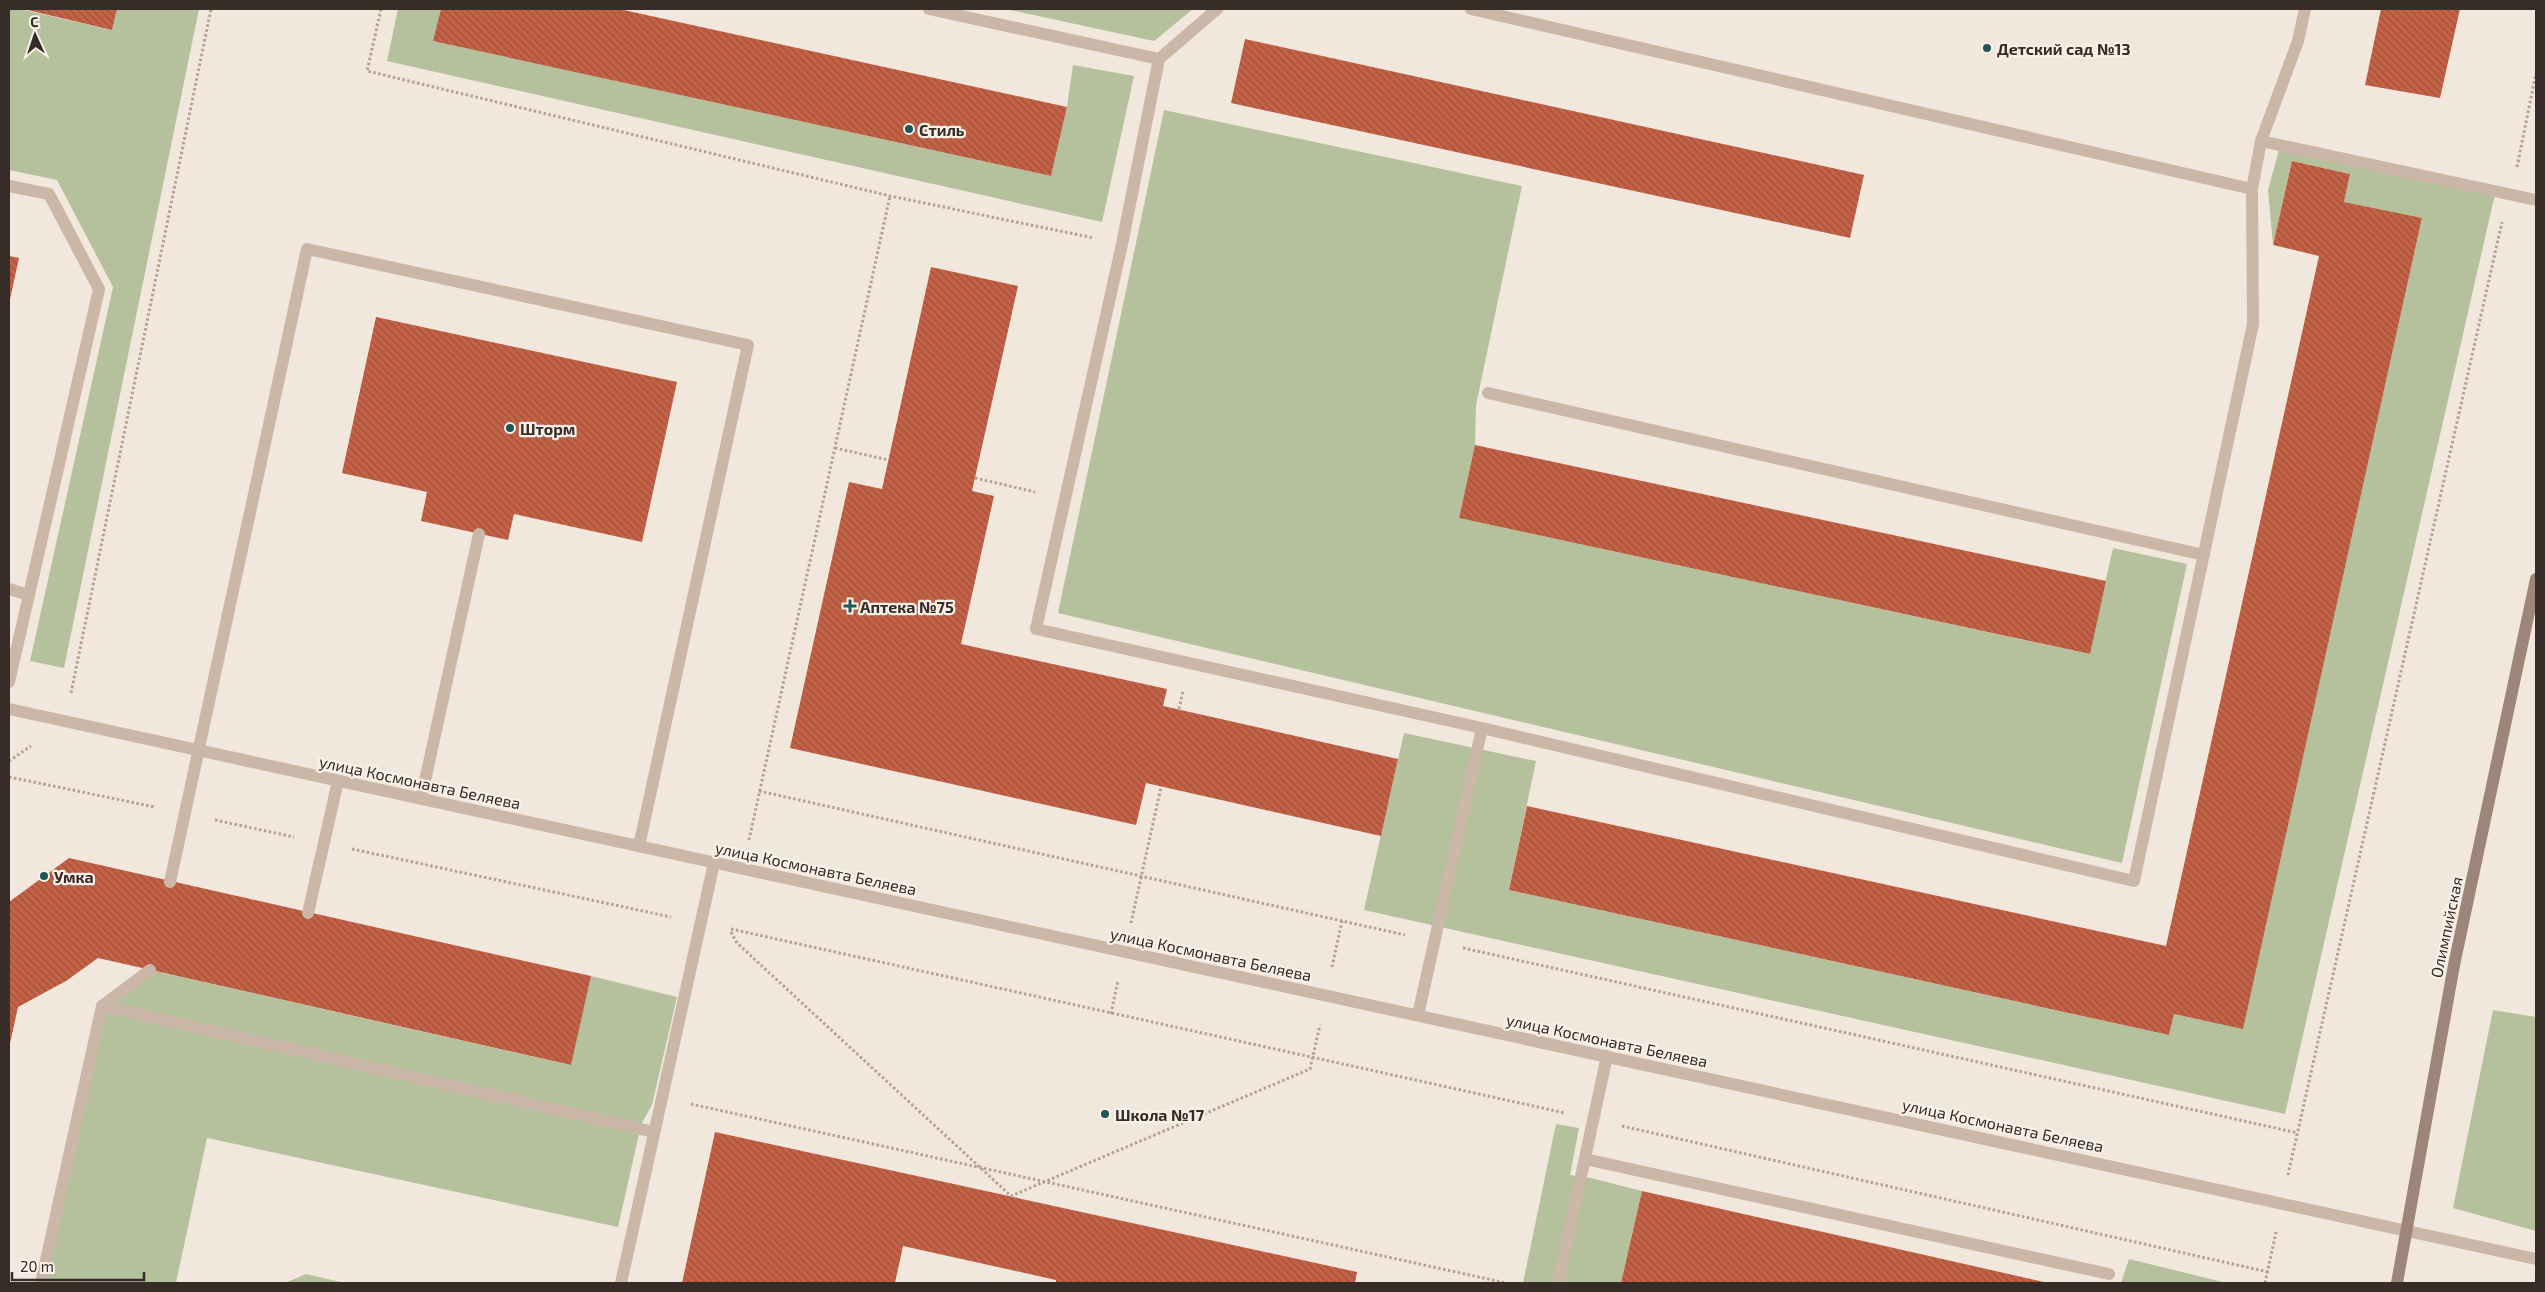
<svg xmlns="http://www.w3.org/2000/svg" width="2545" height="1292" font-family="'Exo 2',sans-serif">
  <defs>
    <pattern id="building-back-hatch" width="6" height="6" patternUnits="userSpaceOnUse" patternTransform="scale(1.25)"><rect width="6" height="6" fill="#c46247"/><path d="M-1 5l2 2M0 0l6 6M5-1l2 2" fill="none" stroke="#a0513b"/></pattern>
  </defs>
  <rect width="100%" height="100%" fill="#f2e7dc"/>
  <!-- grass -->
  <g fill="#b5c19c">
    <path d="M 9,9 L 19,9 L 112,30 L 117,9 L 199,9 L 64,668 L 30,661 L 113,287 L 57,180 L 9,170 Z"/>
    <path d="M 398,9 L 441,9 L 434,41 L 1051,176 L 1067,107 L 1073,65 L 1134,76 L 1102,222 L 387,61 Z"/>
    <path d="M 1005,9 L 1193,9 L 1154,41 Z"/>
    <path d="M 1164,110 L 1522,186 L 1476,405 L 1475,445 L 1459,518 L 2089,654 L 2113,548 L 2187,564 L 2122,863 L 1058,613 Z"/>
    <path d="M 2279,150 L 2495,194 L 2285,1114 L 1364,910 L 1404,733 L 1536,761 L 1509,890 L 2169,1035 L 2174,1014 L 2242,1028 L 2422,219 L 2344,202 L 2350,174 L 2292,161 L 2273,245 L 2268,190 Z"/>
    <path d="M 150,970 L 570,1065 L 591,976 L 677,997 L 652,1105 L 639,1128 L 639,1134 L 618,1227 L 207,1138 L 176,1283 L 41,1283 L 102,1006 Z"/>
    <path d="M 2493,1010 L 2536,1017 L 2536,1231 L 2453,1208 Z"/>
    <path d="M 1556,1124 L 1579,1128 L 1570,1175 L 1591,1178 L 1642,1191 L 1621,1283 L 1523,1283 Z"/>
    <path d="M 2129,1259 L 2227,1283 L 2121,1283 Z"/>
    <path d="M 306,1274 L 345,1283 L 285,1283 Z"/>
  </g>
  <!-- building -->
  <g fill="url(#building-back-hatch)">
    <path d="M 23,9 L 117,9 L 112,30 Z"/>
    <path d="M 441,9 L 619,9 L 1067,107 L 1051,176 L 433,41 Z"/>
    <path d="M 2381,9 L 2460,9 L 2440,98 L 2365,85 Z"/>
    <path d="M 1245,39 L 1864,175 L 1850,238 L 1231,103 Z"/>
    <path d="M 2292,161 L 2350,174 L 2344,202 L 2422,218 L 2243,1029 L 2174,1014 L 2169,1035 L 1509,890 L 1527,806 L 2166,946 L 2319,256 L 2273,245 Z"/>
    <path d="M 9,256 L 19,258 L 10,299 L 9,299 Z"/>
    <path d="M 931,267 L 1018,286 L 972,491 L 994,496 L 961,644 L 1167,689 L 1163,706 L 1398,759 L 1381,836 L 1146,783 L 1136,825 L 790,748 L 849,482 L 882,489 Z"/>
    <path d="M 376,317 L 677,382 L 642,542 L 514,514 L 508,540 L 421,521 L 427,492 L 342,473 Z"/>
    <path d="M 1475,445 L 2106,581 L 2090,654 L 1459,518 Z"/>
    <path d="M 69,858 L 591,976 L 571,1065 L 98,958 L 66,981 L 18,1007 L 9,1048 L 9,902 Z"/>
    <path d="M 715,1132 L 1357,1272 L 1355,1283 L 1056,1283 L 1056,1280 L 903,1246 L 895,1283 L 682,1283 Z"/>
    <path d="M 1642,1191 L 2044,1282 L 2044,1283 L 1621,1283 Z"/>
  </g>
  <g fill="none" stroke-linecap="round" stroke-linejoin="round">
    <!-- path -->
    <g stroke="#b6a092" stroke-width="3" stroke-dasharray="2.5 2.5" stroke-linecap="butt">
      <path d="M 381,9 L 367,71 L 890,196 L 1094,238"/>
      <path d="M 2517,167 L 2536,73"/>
      <path d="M 835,448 L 889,460"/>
      <path d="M 975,478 L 1035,492"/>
      <path d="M 71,693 L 211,9"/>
      <path d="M 1179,709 L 1183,691"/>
      <path d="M 9,761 L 31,746"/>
      <path d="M 9,777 L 155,807"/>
      <path d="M 759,791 L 1405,935"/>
      <path d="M 215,820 L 294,837"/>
      <path d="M 749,840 L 890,196"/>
      <path d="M 352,849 L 671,917"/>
      <path d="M 1131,923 L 1161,787"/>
      <path d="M 731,929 L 1565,1113"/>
      <path d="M 731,932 L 737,943 L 1011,1196 L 1310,1069 L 1320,1025"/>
      <path d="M 1463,948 L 2298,1133"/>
      <path d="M 1332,967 L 1342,921"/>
      <path d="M 1111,1014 L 1118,980"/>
      <path d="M 691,1104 L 1506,1283"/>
      <path d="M 1622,1126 L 2268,1272"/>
      <path d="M 2288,1175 L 2502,222"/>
      <path d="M 2265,1283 L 2276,1232"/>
    </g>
    <!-- lane -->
    <g stroke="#cab7a8" stroke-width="12">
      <path d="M 929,9 L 1159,59 L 1217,9"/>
      <path d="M 1471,9 L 2252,189"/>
      <path d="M 1159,59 L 1122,244 L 1036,629 L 1482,728 L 1418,1015"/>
      <path d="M 2261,141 L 2536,200"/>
      <path d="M 9,186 L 49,194 L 99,289 L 29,595"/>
      <path d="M 1488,393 L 2204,555"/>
      <path d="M 9,589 L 29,595 L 9,682"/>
      <path d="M 1482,728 L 2134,881 L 2253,324 L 2252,189 L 2261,141 L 2298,41 L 2305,9"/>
      <path d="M 421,799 L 479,534"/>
      <path d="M 170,882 L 307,249 L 748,345 L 639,846"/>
      <path d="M 308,913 L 338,781"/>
      <path d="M 102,1006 L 150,970"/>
      <path d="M 1585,1159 L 2109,1274"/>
      <path d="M 41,1283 L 102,1006 L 654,1132"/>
      <path d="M 621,1283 L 714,863"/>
      <path d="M 1558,1283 L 1607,1056"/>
    </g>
    <!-- street -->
    <path stroke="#cab7a8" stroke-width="12" d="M 9,709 L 2536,1259"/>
    <!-- secondary -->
    <path stroke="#9d8579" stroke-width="12" d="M 2397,1283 L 2454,965 L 2536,579"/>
  </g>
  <!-- markers -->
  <g fill="#1e5658" stroke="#f9f1e8" stroke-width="2">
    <circle cx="1987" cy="48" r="5"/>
    <circle cx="909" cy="129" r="5"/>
    <circle cx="510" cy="428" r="5"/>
    <path d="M847.5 598.5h5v5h5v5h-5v5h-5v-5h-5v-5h5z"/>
    <circle cx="44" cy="876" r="5"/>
    <circle cx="1105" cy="1114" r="5"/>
  </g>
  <g text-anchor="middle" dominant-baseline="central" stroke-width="4.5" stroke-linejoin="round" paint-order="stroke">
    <!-- poi labels -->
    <g font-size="16" font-weight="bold" fill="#372c28" stroke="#f9f1e8" text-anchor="start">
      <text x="1997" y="48">Детский сад №13</text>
      <text x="919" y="129">Стиль</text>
      <text x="520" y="428">Шторм</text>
      <text x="860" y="606">Аптека №75</text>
      <text x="54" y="876">Умка</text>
      <text x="1115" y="1114">Школа №17</text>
    </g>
    <!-- street labels -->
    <g font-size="16" fill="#372c28" stroke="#f9f1e8">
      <text transform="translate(420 782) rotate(12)">улица Космонавта Беляева</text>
      <text transform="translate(816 868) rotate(12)">улица Космонавта Беляева</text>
      <text transform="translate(2446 927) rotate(-78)">Олимпийская</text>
      <text transform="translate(1211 954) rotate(12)">улица Космонавта Беляева</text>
      <text transform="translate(1607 1040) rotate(12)">улица Космонавта Беляева</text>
      <text transform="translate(2003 1125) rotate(12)">улица Космонавта Беляева</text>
    </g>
  </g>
  <!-- border -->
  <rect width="2545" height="1292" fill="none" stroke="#372c28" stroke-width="20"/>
  <!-- north arrow -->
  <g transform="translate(35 35) rotate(357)" stroke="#f9f1e8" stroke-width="4" paint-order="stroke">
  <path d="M0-4L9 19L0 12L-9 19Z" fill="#372c28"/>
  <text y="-8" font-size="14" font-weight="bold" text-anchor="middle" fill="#372c28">С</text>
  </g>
  <!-- scale -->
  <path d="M12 1272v8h132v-8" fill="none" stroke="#372c28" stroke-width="2.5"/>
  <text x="20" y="1272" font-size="15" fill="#372c28" stroke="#f9f1e8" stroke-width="4" paint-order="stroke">20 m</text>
</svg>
